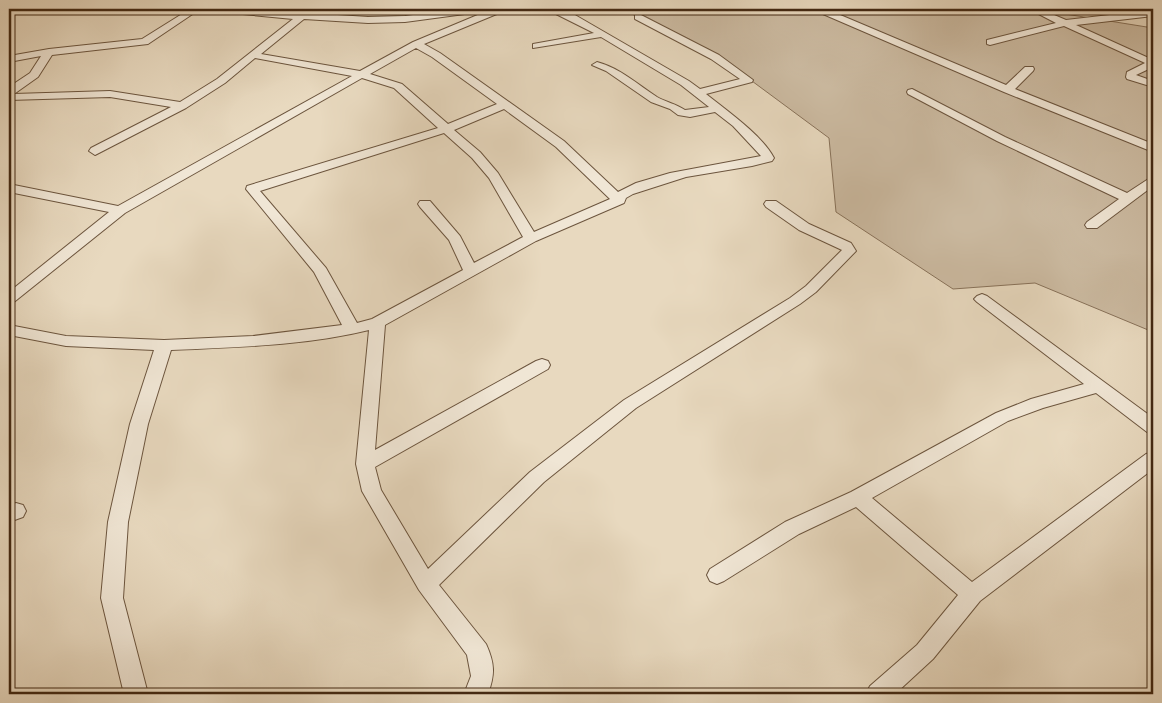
<svg xmlns="http://www.w3.org/2000/svg" width="1162" height="703" font-family="Vollkorn,serif">
  <rect width="100%" height="100%" fill="#e8d9bf"/>
  <filter id="stains"><feTurbulence type="fractalNoise" baseFrequency=".004" numOctaves="4"/><feColorMatrix values="0 0 0 0 .2 0 0 0 0 .09 0 0 0 0 .02 0 0 0 .5 -.17"/></filter>
  <radialGradient id="worn" r=".72"><stop offset=".6" stop-color="#630" stop-opacity="0"/><stop offset="1" stop-color="#630" stop-opacity=".3"/></radialGradient>
  <!-- green -->
  <path fill="#ccbba2" stroke="#88725a" d="M 621,9 L 1034,9 L 1153,28 L 1153,332 L 1035,283 L 953,289 L 836,212 L 829,138 L 710,50 Z"/>
  <g fill="none" stroke-linecap="round" stroke-linejoin="round">
    <defs>
      <g id="street">
        <path d="M 76,9 L 90,9 L 86,12 L 77,12 Z"/>
        <path d="M 190,9 L 200,9 L 148,44 L 52,55 L 38,77 L 14,94 L 110,91 L 180,102 L 217,79 L 293,19 L 222,12 L 218,9 L 245,9 L 368,17 L 405,16 L 461,9 L 489,11 L 505,9 L 504,11 L 424,44 L 440,53 L 564,141 L 618,192 L 636,183 L 670,173 L 761,156 L 733,126 L 715,112 L 690,117 L 678,115 L 670,109 L 651,102 L 606,71 L 592,65 L 597,62 C 620,68 637,84 657,97 C 666,102 676,104 685,110 L 709,107 L 681,85 L 601,37 L 533,48 L 533,44 L 594,33 L 546,9 L 558,9 L 575,15 L 689,81 L 700,89 L 740,79 L 711,59 L 635,19 L 635,15 L 641,15 L 719,55 L 753,80 L 752,82 L 706,94 C 726,110 762,135 774,158 L 772,161 L 752,166 L 686,177 L 633,194 L 626,198 L 624,203 L 536,241 L 385,325 L 375,450 L 536,361 L 542,359 L 548,361 L 550,365 L 548,369 L 375,467 L 381,490 L 428,569 L 530,472 L 624,400 L 790,298 L 806,286 L 842,250 L 799,230 L 766,207 L 764,204 L 766,201 L 776,201 L 809,224 L 851,243 L 856,251 L 816,292 L 800,304 L 636,408 L 544,482 L 439,585 L 486,644 C 495,664 495,674 488,694 L 464,694 L 471,676 L 467,655 L 419,590 L 362,491 L 356,464 L 369,330 C 304,346 236,347 171,350 L 148,424 L 128,522 L 123,598 L 148,694 L 124,694 L 101,598 L 108,522 L 130,424 L 154,350 L 66,346 L 9,335 L 9,325 L 66,336 L 164,340 L 253,336 L 342,325 L 314,272 L 246,189 L 247,186 L 438,128 L 394,88 L 362,78 L 125,213 L 14,302 L 9,304 L 9,292 L 109,212 L 9,192 L 9,184 L 118,206 L 352,76 L 255,58 L 225,83 L 186,108 L 95,155 L 89,151 L 91,148 L 171,107 L 110,97 L 9,100 L 9,87 L 30,73 L 41,56 L 9,62 L 9,56 L 49,49 L 142,39 ZM 472,13 L 480,14 L 413,42 L 360,71 L 261,54 L 304,19 L 368,23 L 405,22 ZM 416,48 L 432,57 L 497,104 L 448,124 L 402,84 L 370,74 ZM 504,109 L 556,147 L 610,199 L 534,232 L 498,173 L 480,152 L 454,130 ZM 444,133 L 472,158 L 489,178 L 523,237 L 474,263 L 460,236 L 430,201 L 420,201 L 418,204 L 420,207 L 449,240 L 463,270 L 372,319 L 357,323 L 326,268 L 260,191 Z"/>
        <path d="M 815,9 L 826,9 L 1006,85 L 1025,67 L 1033,67 L 1034,69 L 1033,71 L 1015,89 L 1153,144 L 1153,152 L 1004,92 L 816,11 Z"/>
        <path d="M 1029,9 L 1040,9 L 1066,20 L 1153,10 L 1153,16 L 1076,25 L 1153,60 L 1153,67 L 1136,75 L 1153,81 L 1153,87 L 1127,79 L 1126,77 L 1127,72 L 1145,63 L 1143,62 L 1064,26 L 990,45 L 987,44 L 987,40 L 1056,23 Z"/>
        <path d="M 912,89 L 1005,137 L 1127,193 L 1153,176 L 1153,186 L 1097,228 L 1087,228 L 1085,225 L 1087,222 L 1119,199 L 997,141 L 908,94 L 907,92 L 908,90 Z"/>
        <path d="M 982,294 L 987,296 L 1153,418 L 1153,433 L 1147,432 L 1096,393 L 1043,408 L 1008,421 L 872,498 L 972,582 L 1146,454 L 1153,452 L 1153,469 L 980,601 L 933,659 L 895,694 L 866,694 L 870,686 L 917,645 L 958,595 L 856,507 L 799,534 L 724,581 L 717,584 L 710,581 L 707,575 L 710,569 L 785,522 L 851,492 L 996,413 L 1031,399 L 1084,384 L 977,302 L 974,299 L 977,296 Z"/>
        <path d="M 16,503 L 23,505 L 26,511 L 23,517 L 9,522 L 9,506 Z"/>
      </g>
    </defs>
    <!-- street casing -->
    <use href="#street" stroke="#6c553e" stroke-width="2"/>
    <!-- street -->
    <use href="#street" fill="#f0e6d5" fill-rule="evenodd"/>
  </g>
  <!-- margin -->
  <rect width="1162" height="703" fill="none" stroke="#e8d9bf" stroke-width="30"/>
  <rect x="10" y="10" width="1142" height="683" fill="none" stroke="#432913" stroke-width="2.5"/>
  <rect x="15" y="15" width="1132" height="673" fill="none" stroke="#432913"/>
  <rect width="100%" height="100%" filter="url(#stains)"/>
  <rect width="100%" height="100%" fill="url(#worn)"/>
</svg>
